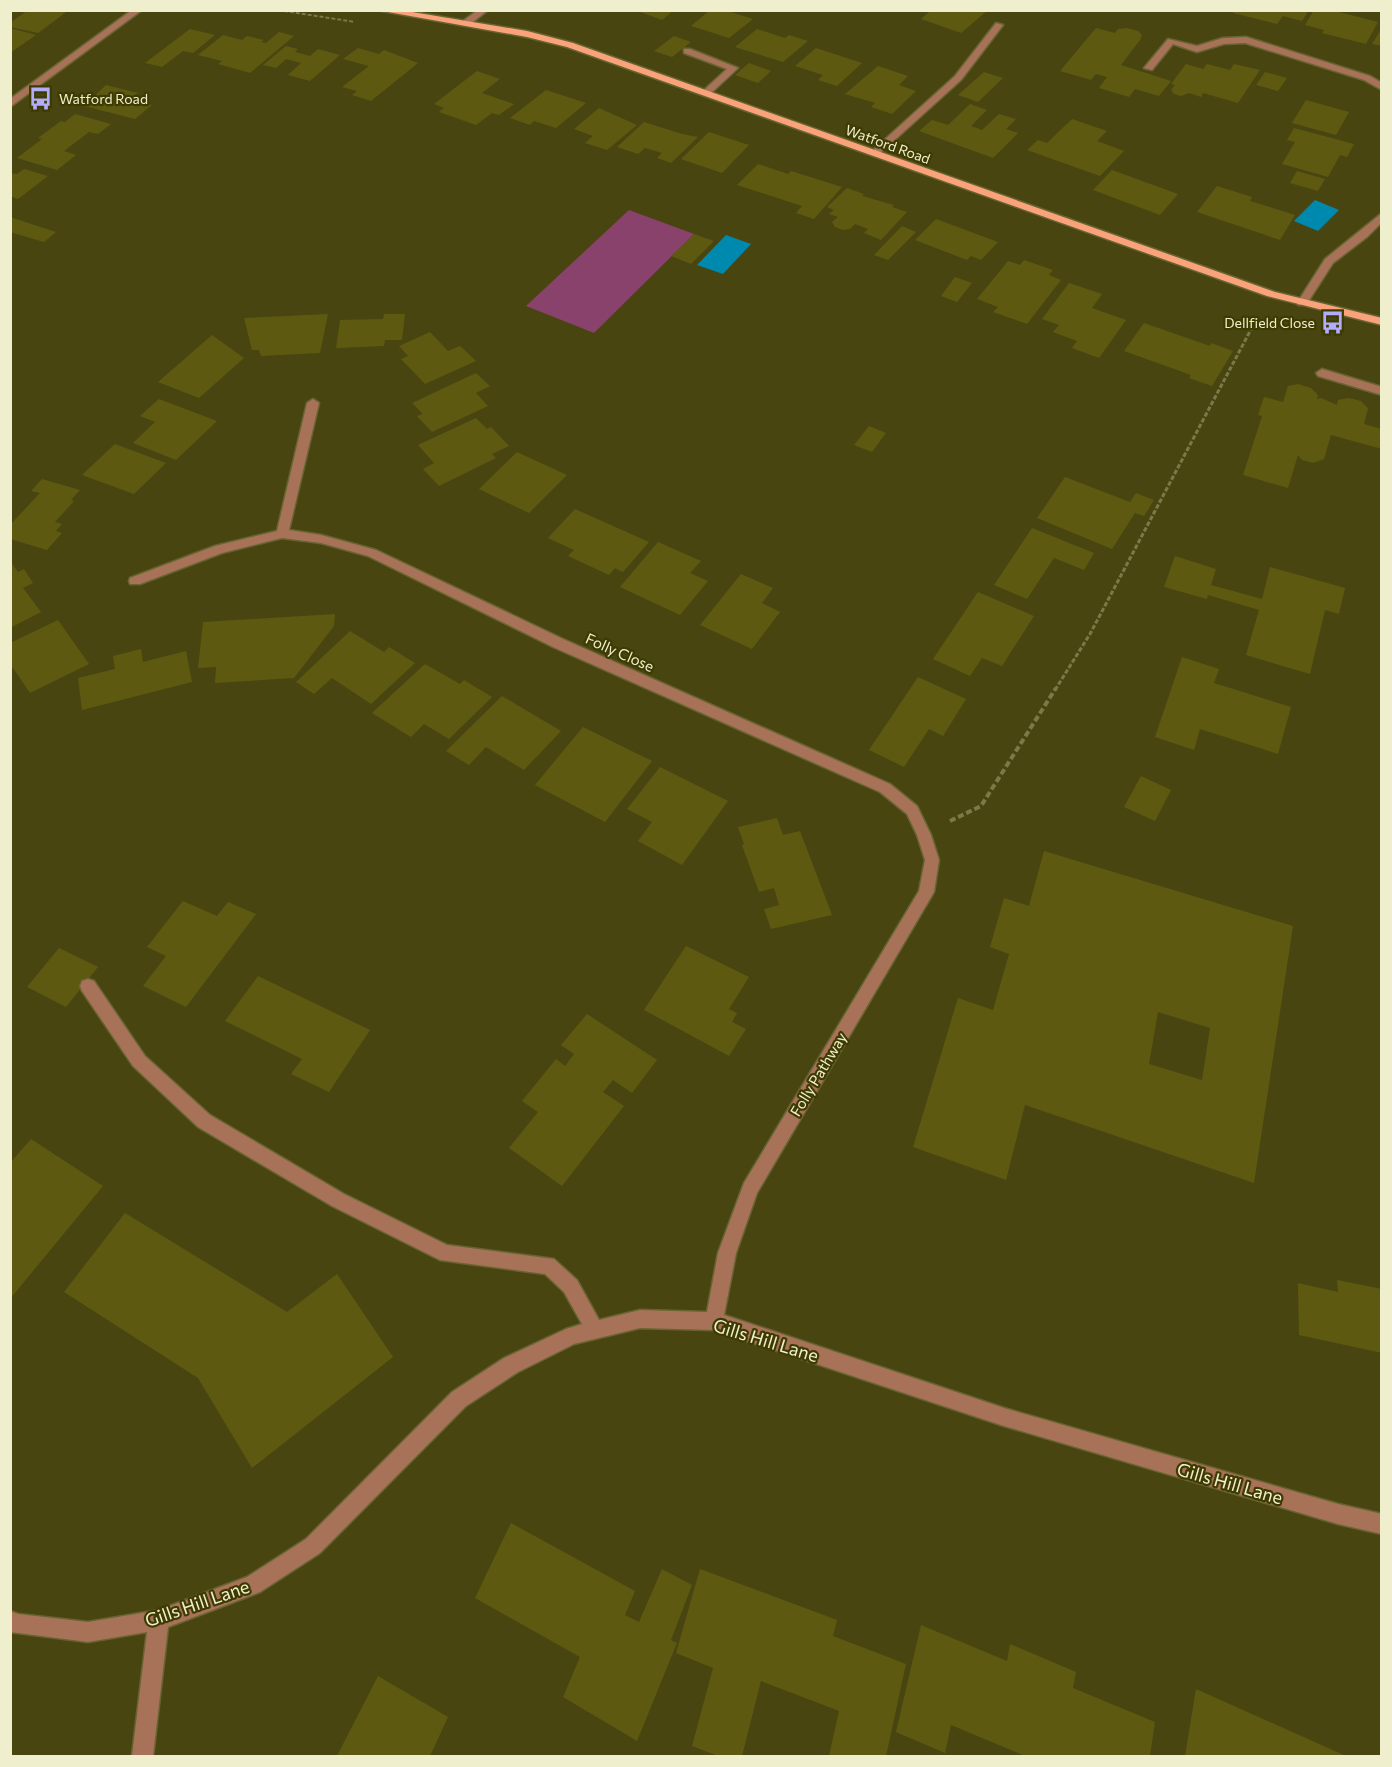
<svg xmlns="http://www.w3.org/2000/svg" width="1392" height="1767" font-family="Commissioner,sans-serif">
  <rect width="100%" height="100%" fill="#494510"/>
  <!-- green -->
  <path fill="#88426b" d="M 629,210 L 694,234 L 594,333 L 526,306 Z"/>
  <!-- water -->
  <g fill="#0089af">
    <path d="M 1315,200 L 1339,210 L 1318,231 L 1294,221 Z"/>
    <path d="M 726,235 L 751,244 L 723,274 L 697,265 Z"/>
  </g>
  <!-- building -->
  <g fill="#5e5911" fill-rule="evenodd">
    <path d="M 28,10 L 69,10 L 38,33 L 10,27 L 10,23 Z"/>
    <path d="M 635,10 L 674,10 L 662,20 Z"/>
    <path d="M 710,10 L 732,10 L 731,12 L 753,19 L 729,38 L 691,26 Z"/>
    <path d="M 931,10 L 988,10 L 961,33 L 921,19 Z"/>
    <path d="M 1234,10 L 1309,10 L 1302,21 L 1283,16 L 1277,24 L 1233,13 Z"/>
    <path d="M 1314,10 L 1331,10 L 1378,22 L 1366,44 L 1322,33 L 1324,30 L 1305,25 Z"/>
    <path d="M 10,28 L 36,35 L 10,53 Z"/>
    <path d="M 1096,28 L 1115,33 L 1118,29 L 1127,28 L 1138,31 L 1142,35 L 1140,40 L 1121,65 L 1171,81 L 1159,96 L 1135,89 L 1129,97 L 1099,88 L 1107,77 L 1096,74 L 1091,80 L 1060,71 Z"/>
    <path d="M 1382,28 L 1382,46 L 1372,44 Z"/>
    <path d="M 190,29 L 215,35 L 193,53 L 183,51 L 162,67 L 145,63 Z"/>
    <path d="M 757,29 L 785,38 L 789,35 L 808,41 L 783,62 L 735,47 Z"/>
    <path d="M 279,32 L 294,36 L 250,73 L 218,64 L 222,61 L 198,55 L 223,35 L 242,40 L 247,36 L 264,40 L 261,42 L 266,43 Z"/>
    <path d="M 674,36 L 691,42 L 672,57 L 654,51 Z"/>
    <path d="M 286,46 L 298,49 L 295,52 L 310,56 L 318,49 L 340,55 L 310,81 L 288,75 L 301,63 L 286,59 L 276,68 L 263,65 Z"/>
    <path d="M 358,48 L 379,54 L 384,50 L 418,63 L 371,101 L 352,95 L 357,91 L 342,87 L 369,66 L 343,59 Z"/>
    <path d="M 816,48 L 862,63 L 837,86 L 818,80 L 823,75 L 795,66 Z"/>
    <path d="M 749,63 L 771,71 L 758,83 L 735,75 Z"/>
    <path d="M 1186,64 L 1203,69 L 1207,64 L 1230,70 L 1234,64 L 1260,70 L 1238,103 L 1203,93 L 1201,97 L 1189,93 L 1181,96 L 1174,94 L 1171,90 L 1175,85 L 1171,84 Z"/>
    <path d="M 878,66 L 908,76 L 899,85 L 916,91 L 892,114 L 871,107 L 875,103 L 845,94 Z"/>
    <path d="M 477,71 L 500,79 L 482,93 L 514,104 L 499,115 L 492,113 L 476,125 L 439,112 L 444,108 L 434,104 Z"/>
    <path d="M 984,72 L 1003,78 L 978,102 L 958,95 Z"/>
    <path d="M 1265,72 L 1287,78 L 1278,91 L 1256,85 Z"/>
    <path d="M 106,85 L 138,93 L 131,99 L 152,105 L 135,119 L 84,106 Z"/>
    <path d="M 546,90 L 586,103 L 556,128 L 534,121 L 530,125 L 510,118 Z"/>
    <path d="M 1306,100 L 1349,112 L 1336,135 L 1292,123 Z"/>
    <path d="M 970,104 L 987,110 L 971,126 L 982,130 L 999,114 L 1016,119 L 1006,129 L 1018,133 L 993,158 L 919,131 L 932,120 L 948,125 Z"/>
    <path d="M 599,108 L 637,125 L 607,150 L 585,143 L 593,136 L 574,129 Z"/>
    <path d="M 75,114 L 111,124 L 98,134 L 89,132 L 64,151 L 76,155 L 57,170 L 17,158 L 42,139 L 38,138 L 61,121 L 65,122 Z"/>
    <path d="M 1072,119 L 1107,131 L 1097,141 L 1124,151 L 1100,176 L 1027,150 L 1038,140 L 1047,143 Z"/>
    <path d="M 644,122 L 682,134 L 698,137 L 671,163 L 657,158 L 662,153 L 645,148 L 638,154 L 617,147 Z"/>
    <path d="M 1294,128 L 1354,144 L 1347,157 L 1340,155 L 1328,177 L 1282,164 L 1295,142 L 1287,140 Z"/>
    <path d="M 709,132 L 749,145 L 722,173 L 681,159 Z"/>
    <path d="M 758,164 L 788,174 L 791,171 L 842,187 L 814,219 L 796,213 L 802,206 L 737,185 Z"/>
    <path d="M 24,169 L 48,176 L 18,199 L 10,196 L 10,173 L 17,174 Z"/>
    <path d="M 1112,170 L 1178,194 L 1160,215 L 1093,190 Z"/>
    <path d="M 1297,171 L 1325,179 L 1318,191 L 1290,183 Z"/>
    <path d="M 1217,186 L 1252,197 L 1250,201 L 1295,215 L 1280,240 L 1197,212 Z"/>
    <path d="M 847,188 L 864,194 L 862,196 L 894,205 L 892,207 L 907,212 L 881,240 L 864,233 L 868,229 L 855,224 L 850,229 L 843,230 L 835,227 L 832,222 L 838,217 L 829,214 L 834,210 L 827,207 Z"/>
    <path d="M 10,217 L 56,232 L 44,242 L 10,232 Z"/>
    <path d="M 936,219 L 998,242 L 981,260 L 971,256 L 967,260 L 915,240 Z"/>
    <path d="M 902,226 L 916,232 L 888,260 L 874,255 Z"/>
    <path d="M 694,234 L 714,241 L 691,264 L 671,256 Z"/>
    <path d="M 1024,260 L 1053,270 L 1049,275 L 1061,280 L 1027,324 L 993,312 L 998,307 L 977,299 L 1008,261 L 1020,265 Z"/>
    <path d="M 955,277 L 972,283 L 957,302 L 941,296 Z"/>
    <path d="M 1069,283 L 1102,294 L 1092,308 L 1126,320 L 1099,358 L 1072,348 L 1077,341 L 1053,332 L 1059,325 L 1042,319 Z"/>
    <path d="M 328,314 L 320,353 L 261,356 L 259,350 L 252,350 L 244,318 Z"/>
    <path d="M 384,314 L 405,314 L 402,340 L 385,340 L 384,346 L 336,348 L 340,320 L 383,319 Z"/>
    <path d="M 1144,323 L 1210,346 L 1211,343 L 1233,351 L 1212,386 L 1189,378 L 1191,375 L 1124,351 Z"/>
    <path d="M 430,332 L 448,351 L 460,346 L 476,361 L 425,384 L 401,359 L 408,356 L 399,346 Z"/>
    <path d="M 212,335 L 244,358 L 199,398 L 158,382 Z"/>
    <path d="M 476,373 L 490,386 L 476,393 L 488,406 L 432,432 L 417,416 L 423,414 L 412,403 Z"/>
    <path d="M 1298,384 L 1311,388 L 1318,395 L 1317,399 L 1321,398 L 1337,405 L 1338,400 L 1349,398 L 1361,401 L 1368,408 L 1364,424 L 1382,429 L 1382,449 L 1331,435 L 1324,459 L 1313,463 L 1302,460 L 1298,455 L 1288,488 L 1243,475 L 1262,416 L 1258,415 L 1264,397 L 1283,402 L 1288,386 Z"/>
    <path d="M 159,399 L 217,421 L 176,460 L 133,443 L 155,422 L 140,416 Z"/>
    <path d="M 476,418 L 487,429 L 491,427 L 509,446 L 492,454 L 496,458 L 439,486 L 423,469 L 434,463 L 418,445 Z"/>
    <path d="M 869,426 L 886,433 L 872,452 L 854,445 Z"/>
    <path d="M 115,444 L 166,463 L 134,494 L 82,475 Z"/>
    <path d="M 517,452 L 567,475 L 529,513 L 479,489 Z"/>
    <path d="M 1065,477 L 1130,502 L 1136,493 L 1154,500 L 1144,516 L 1135,513 L 1112,549 L 1037,518 Z"/>
    <path d="M 42,479 L 80,490 L 71,500 L 74,501 L 55,522 L 62,524 L 56,531 L 62,533 L 47,550 L 10,539 L 10,525 L 40,493 L 31,491 Z"/>
    <path d="M 575,509 L 649,542 L 623,572 L 615,568 L 609,575 L 568,556 L 574,550 L 548,538 Z"/>
    <path d="M 1032,528 L 1094,553 L 1084,570 L 1054,558 L 1027,599 L 994,585 Z"/>
    <path d="M 658,542 L 701,561 L 690,573 L 708,581 L 680,615 L 620,587 Z"/>
    <path d="M 1175,556 L 1216,569 L 1211,585 L 1262,599 L 1270,567 L 1345,588 L 1339,614 L 1325,610 L 1310,674 L 1246,655 L 1259,610 L 1208,595 L 1207,599 L 1164,587 Z"/>
    <path d="M 10,561 L 18,572 L 24,569 L 33,583 L 23,588 L 41,612 L 10,628 Z"/>
    <path d="M 741,574 L 773,588 L 762,603 L 780,612 L 752,649 L 700,625 Z"/>
    <path d="M 978,592 L 1034,616 L 1002,666 L 982,658 L 970,676 L 933,659 Z"/>
    <path d="M 335,614 L 334,626 L 294,678 L 215,683 L 216,667 L 198,668 L 203,622 Z"/>
    <path d="M 58,620 L 89,664 L 30,693 L 13,668 L 10,669 L 10,643 Z"/>
    <path d="M 350,631 L 384,652 L 389,647 L 415,663 L 371,704 L 332,678 L 314,694 L 296,682 Z"/>
    <path d="M 141,649 L 143,662 L 186,651 L 192,682 L 82,710 L 78,678 L 115,669 L 113,656 Z"/>
    <path d="M 1182,657 L 1219,669 L 1214,683 L 1291,707 L 1278,754 L 1200,729 L 1194,750 L 1155,737 Z"/>
    <path d="M 425,664 L 460,684 L 464,680 L 492,697 L 449,739 L 424,724 L 411,737 L 372,713 Z"/>
    <path d="M 918,677 L 966,699 L 943,736 L 929,729 L 904,767 L 869,750 Z"/>
    <path d="M 502,696 L 561,731 L 524,770 L 486,747 L 469,765 L 446,751 Z"/>
    <path d="M 583,727 L 652,761 L 605,822 L 535,785 Z"/>
    <path d="M 660,767 L 728,801 L 682,865 L 638,841 L 652,822 L 627,809 Z"/>
    <path d="M 1141,776 L 1171,790 L 1155,821 L 1124,807 Z"/>
    <path d="M 777,818 L 783,835 L 800,831 L 832,915 L 771,929 L 764,909 L 779,905 L 774,888 L 759,892 L 742,845 L 744,844 L 738,827 Z"/>
    <path d="M 1044,851 L 1293,926 L 1254,1183 L 1025,1105 L 1006,1180 L 913,1147 L 958,998 L 993,1010 L 1009,954 L 990,947 L 1004,898 L 1029,906 ZM 1158,1012 L 1210,1028 L 1202,1080 L 1149,1064 Z"/>
    <path d="M 183,901 L 217,916 L 228,902 L 256,914 L 186,1007 L 143,986 L 166,956 L 147,947 Z"/>
    <path d="M 686,946 L 749,977 L 729,1009 L 737,1013 L 732,1022 L 746,1029 L 729,1056 L 644,1010 Z"/>
    <path d="M 59,948 L 98,967 L 66,1007 L 27,987 Z"/>
    <path d="M 258,976 L 370,1030 L 329,1092 L 291,1074 L 302,1059 L 225,1021 Z"/>
    <path d="M 587,1014 L 657,1060 L 632,1093 L 613,1080 L 603,1092 L 624,1106 L 562,1186 L 509,1148 L 538,1112 L 522,1101 L 556,1059 L 565,1066 L 574,1054 L 561,1045 Z"/>
    <path d="M 31,1139 L 103,1186 L 10,1299 L 10,1163 Z"/>
    <path d="M 125,1213 L 287,1312 L 337,1274 L 393,1357 L 252,1468 L 198,1378 L 64,1292 Z"/>
    <path d="M 1337,1280 L 1382,1289 L 1382,1353 L 1299,1335 L 1298,1283 L 1338,1292 Z"/>
    <path d="M 511,1523 L 635,1591 L 625,1615 L 639,1622 L 662,1569 L 692,1585 L 671,1640 L 677,1643 L 637,1741 L 563,1697 L 580,1657 L 475,1598 Z"/>
    <path d="M 700,1569 L 837,1620 L 833,1636 L 906,1664 L 886,1756 L 829,1756 L 839,1711 L 761,1681 L 742,1756 L 718,1756 L 692,1746 L 713,1668 L 676,1653 Z"/>
    <path d="M 921,1625 L 1007,1661 L 1010,1644 L 1076,1672 L 1073,1688 L 1155,1722 L 1150,1756 L 1025,1756 L 951,1725 L 945,1753 L 896,1732 Z"/>
    <path d="M 378,1676 L 448,1717 L 430,1756 L 337,1756 Z"/>
    <path d="M 1196,1689 L 1346,1756 L 1185,1756 Z"/>
  </g>
  <g fill="none" stroke-linecap="round" stroke-linejoin="round">
    <defs>
      <g id="minor">
        <path d="M 132,10 L 142,10 L 10,107 L 10,99 Z"/>
        <path d="M 478,10 L 488,10 L 469,25 L 463,25 L 463,21 Z"/>
        <path d="M 996,23 L 1003,25 L 961,80 L 878,155 L 872,155 L 872,151 L 955,76 Z"/>
        <path d="M 1246,37 L 1370,76 L 1382,83 L 1382,90 L 1364,80 L 1245,43 L 1224,44 L 1197,52 L 1173,44 L 1152,70 L 1144,68 L 1168,39 L 1197,46 L 1223,38 Z"/>
        <path d="M 684,49 L 690,49 L 738,68 L 710,94 L 704,94 L 704,90 L 727,69 L 684,53 Z"/>
        <path d="M 1382,213 L 1382,222 L 1367,237 L 1333,263 L 1306,305 L 1298,305 L 1297,303 L 1325,259 Z"/>
        <path d="M 1322,369 L 1382,387 L 1382,395 L 1318,376 L 1316,373 Z"/>
        <path d="M 313,399 L 319,403 L 289,530 L 321,535 L 376,550 L 563,639 L 890,784 L 917,806 L 931,835 L 939,860 L 934,892 L 757,1193 L 736,1253 L 724,1315 L 1004,1408 L 1338,1504 L 1382,1514 L 1382,1534 L 1338,1524 L 1004,1426 L 714,1330 L 640,1328 L 574,1344 L 518,1372 L 466,1406 L 320,1553 L 260,1592 L 168,1627 L 153,1756 L 132,1756 L 147,1632 L 88,1642 L 10,1632 L 10,1611 L 18,1614 L 88,1622 L 159,1610 L 247,1577 L 306,1539 L 452,1392 L 504,1358 L 566,1329 L 582,1324 L 564,1292 L 545,1274 L 440,1260 L 332,1206 L 198,1127 L 133,1066 L 82,991 L 80,986 L 82,981 L 88,979 L 94,981 L 145,1056 L 210,1115 L 344,1194 L 447,1245 L 554,1259 L 577,1280 L 599,1320 L 640,1310 L 707,1312 L 718,1253 L 744,1183 L 919,891 L 925,860 L 917,835 L 907,814 L 880,792 L 553,647 L 368,556 L 321,543 L 282,538 L 222,553 L 140,584 L 130,584 L 129,581 L 130,578 L 215,546 L 277,531 L 307,403 Z"/>
      </g>
      <path id="major" d="M 377,10 L 400,10 L 527,31 L 573,43 L 1275,292 L 1382,318 L 1382,325 L 1267,296 L 567,47 L 527,37 Z"/>
    </defs>
    <!-- minor casing -->
    <use href="#minor" stroke="#676432" stroke-width="3"/>
    <!-- major casing -->
    <use href="#major" stroke="#676432" stroke-width="3"/>
    <!-- path-far2 -->
    <path stroke="#7b7849" stroke-width="2" stroke-dasharray="4 2" stroke-linecap="butt" d="M 278,10 L 355,22"/>
    <!-- path-far1 -->
    <path stroke="#7b7849" stroke-width="3" stroke-dasharray="4.5 2" stroke-linecap="butt" d="M 1055,690 L 1090,634 L 1257,318"/>
    <!-- path -->
    <path stroke="#7b7849" stroke-width="4" stroke-dasharray="6 3" stroke-linecap="butt" d="M 950,821 L 981,806 L 1056,688"/>
    <!-- minor -->
    <use href="#minor" fill="#a77258" fill-rule="evenodd"/>
    <!-- major -->
    <use href="#major" fill="#faa37a" fill-rule="evenodd"/>
  </g>
  <!-- icons -->
  <defs>
    <symbol id="bus-bare" viewBox="-9 -9 18 18"><path d="M-5-6H5V4H4V6H2V4H-2V6H-4V4H-5ZM-3.5-4V0h7V-4ZM-3.5 1.2v1.5H-2V1.2ZM2 1.2v1.5H3.5V1.2Z" fill="#b1adfa" stroke="#3e3b02" stroke-width="2.5" paint-order="stroke"/></symbol>
  </defs>
  <g fill-rule="evenodd">
    <use href="#bus-bare" x="24" y="82" width="33" height="33"/>
    <use href="#bus-bare" x="1316" y="306" width="33" height="33"/>
  </g>
  <g text-anchor="middle" dominant-baseline="central" stroke-width="4.5" stroke-linejoin="round" paint-order="stroke">
    <!-- far-poi labels -->
    <g font-size="14" fill="#f0efcd" stroke="#3e3b02" text-anchor="start">
      <text x="59" y="98">Watford Road</text>
      <text x="1315" y="322" text-anchor="end">Dellfield Close</text>
    </g>
    <!-- far-street labels -->
    <g font-size="14" fill="#f0efcd" stroke="#3e3b02">
      <text transform="translate(888 144) rotate(20)">Watford Road</text>
    </g>
    <!-- street labels -->
    <g font-size="15" fill="#f0efcd" stroke="#3e3b02">
      <text transform="translate(620 652) rotate(24)">Folly Close</text>
      <text transform="translate(818 1074) rotate(-59)">Folly Pathway</text>
    </g>
    <!-- near-street labels -->
    <g font-size="18" fill="#f0efcd" stroke="#3e3b02">
      <text transform="translate(766 1340) rotate(17)">Gills Hill Lane</text>
      <text transform="translate(1230 1483) rotate(16)">Gills Hill Lane</text>
      <text transform="translate(197 1603) rotate(-19)">Gills Hill Lane</text>
    </g>
  </g>
  <!-- border -->
  <rect width="1392" height="1767" fill="none" stroke="#f0efcd" stroke-width="24"/>
</svg>
